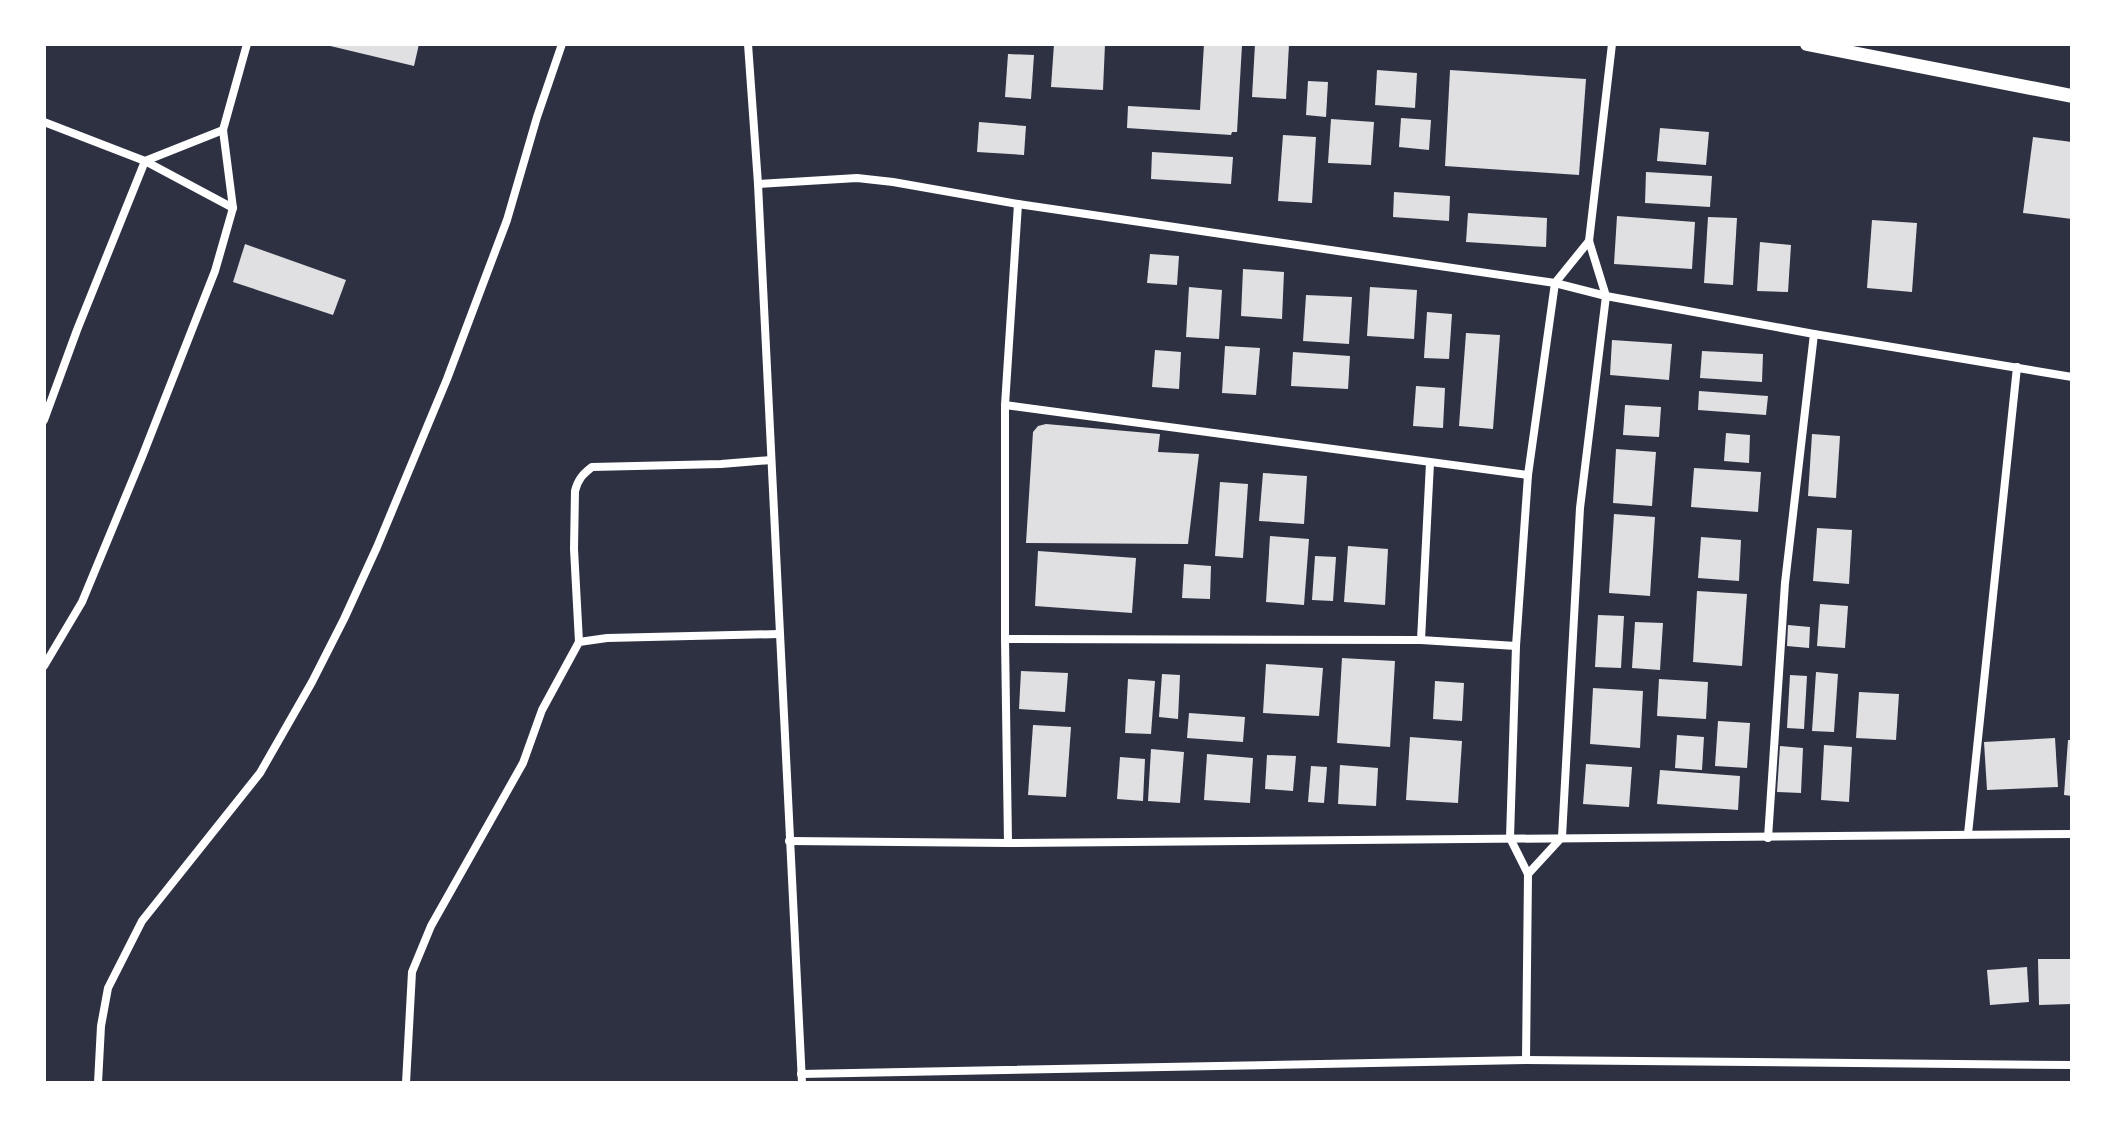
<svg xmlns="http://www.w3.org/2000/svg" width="2116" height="1127" font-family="'Roboto Condensed',sans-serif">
  <rect width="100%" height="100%" fill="#2d3142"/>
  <!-- building -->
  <g fill="#e0e0e3">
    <path d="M 322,44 L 419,44 L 414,66 Z"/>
    <path d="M 1054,44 L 1105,44 L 1103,90 L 1051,87 Z"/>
    <path d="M 1204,44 L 1242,45 L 1237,132 L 1232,132 L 1231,135 L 1127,128 L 1128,106 L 1200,110 Z"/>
    <path d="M 1255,44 L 1289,44 L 1286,99 L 1252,97 Z"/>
    <path d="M 1008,54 L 1034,55 L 1031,99 L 1005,97 Z"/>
    <path d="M 1377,70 L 1417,73 L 1415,108 L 1375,105 Z"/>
    <path d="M 1450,70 L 1586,79 L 1579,175 L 1445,166 Z"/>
    <path d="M 1308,81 L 1328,82 L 1326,117 L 1306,115 Z"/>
    <path d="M 1401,118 L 1431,120 L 1429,150 L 1399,147 Z"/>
    <path d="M 1331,119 L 1374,122 L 1371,165 L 1328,163 Z"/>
    <path d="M 979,122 L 1026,126 L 1024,155 L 977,152 Z"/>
    <path d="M 1660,128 L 1709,132 L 1706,165 L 1657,161 Z"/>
    <path d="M 1283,135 L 1316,137 L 1312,203 L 1278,201 Z"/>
    <path d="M 2033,137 L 2072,142 L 2072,219 L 2023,213 Z"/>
    <path d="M 1152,152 L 1233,157 L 1231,184 L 1151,179 Z"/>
    <path d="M 1646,172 L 1712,176 L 1710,207 L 1645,203 Z"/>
    <path d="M 1394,192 L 1450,196 L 1449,221 L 1393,217 Z"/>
    <path d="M 1468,213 L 1547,218 L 1546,247 L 1466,242 Z"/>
    <path d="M 1617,216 L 1695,222 L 1692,269 L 1614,264 Z"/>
    <path d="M 1708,217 L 1737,218 L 1733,285 L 1704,283 Z"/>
    <path d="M 1872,220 L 1917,223 L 1912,292 L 1867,288 Z"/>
    <path d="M 1760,242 L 1791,245 L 1788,292 L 1757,291 Z"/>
    <path d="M 245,244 L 346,280 L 333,315 L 233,282 Z"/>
    <path d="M 1150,254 L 1179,256 L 1177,285 L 1147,283 Z"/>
    <path d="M 1243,269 L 1284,272 L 1282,319 L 1241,316 Z"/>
    <path d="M 1189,287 L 1222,290 L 1219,339 L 1186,337 Z"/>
    <path d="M 1370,287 L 1417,290 L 1414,339 L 1367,336 Z"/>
    <path d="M 1306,295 L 1352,297 L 1349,344 L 1303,341 Z"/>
    <path d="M 1427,312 L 1452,314 L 1449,359 L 1424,358 Z"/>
    <path d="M 1466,333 L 1500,335 L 1493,429 L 1459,426 Z"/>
    <path d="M 1612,340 L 1672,344 L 1669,380 L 1610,375 Z"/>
    <path d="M 1225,346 L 1260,348 L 1256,395 L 1222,393 Z"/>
    <path d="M 1155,350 L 1181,352 L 1179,389 L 1152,387 Z"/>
    <path d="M 1702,351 L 1763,354 L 1762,382 L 1700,378 Z"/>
    <path d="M 1293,352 L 1350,356 L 1348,389 L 1291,386 Z"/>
    <path d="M 1416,386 L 1445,388 L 1443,428 L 1413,426 Z"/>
    <path d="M 1699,391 L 1768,396 L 1766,415 L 1698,410 Z"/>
    <path d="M 1625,405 L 1661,407 L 1659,437 L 1623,435 Z"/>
    <path d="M 1046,424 L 1160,434 L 1158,452 L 1199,454 L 1188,544 L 1026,543 L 1033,432 L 1038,426 Z"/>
    <path d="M 1726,433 L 1750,435 L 1749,463 L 1724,461 Z"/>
    <path d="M 1812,434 L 1840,436 L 1836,498 L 1808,496 Z"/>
    <path d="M 1616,449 L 1656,452 L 1652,506 L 1613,503 Z"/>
    <path d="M 1694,468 L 1761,472 L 1758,512 L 1691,507 Z"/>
    <path d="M 1263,473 L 1307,476 L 1304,524 L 1259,521 Z"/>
    <path d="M 1220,482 L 1248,484 L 1243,558 L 1215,556 Z"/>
    <path d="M 1614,514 L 1655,517 L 1650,596 L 1609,593 Z"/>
    <path d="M 1817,528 L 1852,530 L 1849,584 L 1813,581 Z"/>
    <path d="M 1270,536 L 1309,539 L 1304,605 L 1266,602 Z"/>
    <path d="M 1701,537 L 1741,540 L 1739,581 L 1698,578 Z"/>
    <path d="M 1348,546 L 1388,549 L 1385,605 L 1344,602 Z"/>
    <path d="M 1038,551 L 1136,558 L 1132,613 L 1035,606 Z"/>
    <path d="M 1315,556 L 1336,557 L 1333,601 L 1312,600 Z"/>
    <path d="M 1184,564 L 1211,566 L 1210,599 L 1182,598 Z"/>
    <path d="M 1697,591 L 1747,594 L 1742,666 L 1693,662 Z"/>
    <path d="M 1820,604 L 1848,606 L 1845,648 L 1817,646 Z"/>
    <path d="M 1598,615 L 1624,616 L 1621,668 L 1595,667 Z"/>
    <path d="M 1635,622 L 1663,623 L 1660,670 L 1632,668 Z"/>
    <path d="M 1788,625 L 1810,627 L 1809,648 L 1787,646 Z"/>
    <path d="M 1342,658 L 1395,661 L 1390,747 L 1337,743 Z"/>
    <path d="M 1266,664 L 1323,668 L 1319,716 L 1263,713 Z"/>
    <path d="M 1021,671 L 1068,673 L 1065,712 L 1019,709 Z"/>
    <path d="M 1816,672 L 1838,674 L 1834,732 L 1812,731 Z"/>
    <path d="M 1162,674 L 1180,675 L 1178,719 L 1159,717 Z"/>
    <path d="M 1790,675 L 1807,676 L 1804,729 L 1787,728 Z"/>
    <path d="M 1128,679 L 1155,681 L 1151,734 L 1125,733 Z"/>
    <path d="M 1659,679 L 1708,682 L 1706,719 L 1657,716 Z"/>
    <path d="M 1435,681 L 1464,683 L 1462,721 L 1433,719 Z"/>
    <path d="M 1593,688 L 1643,691 L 1640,748 L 1590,744 Z"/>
    <path d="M 1859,692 L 1899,694 L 1896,740 L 1856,738 Z"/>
    <path d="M 1189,713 L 1245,717 L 1243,742 L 1187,738 Z"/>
    <path d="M 1718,721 L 1750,723 L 1747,768 L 1715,766 Z"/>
    <path d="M 1033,725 L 1071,727 L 1066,797 L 1028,795 Z"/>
    <path d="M 1677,735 L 1704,737 L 1702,770 L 1675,768 Z"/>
    <path d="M 1410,737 L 1462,741 L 1458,803 L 1406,800 Z"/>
    <path d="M 2055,738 L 2058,787 L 1987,790 L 1984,742 Z"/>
    <path d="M 2068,740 L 2072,740 L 2072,796 L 2064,795 Z"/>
    <path d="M 1824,745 L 1852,747 L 1849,802 L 1821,800 Z"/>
    <path d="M 1780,746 L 1803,748 L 1801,793 L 1777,792 Z"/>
    <path d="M 1151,749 L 1184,752 L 1180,803 L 1148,801 Z"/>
    <path d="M 1207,754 L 1253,758 L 1250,803 L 1204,800 Z"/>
    <path d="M 1267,755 L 1296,756 L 1293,791 L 1265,789 Z"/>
    <path d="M 1120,757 L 1145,759 L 1143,801 L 1117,799 Z"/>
    <path d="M 1586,764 L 1632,767 L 1629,807 L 1583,804 Z"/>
    <path d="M 1340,765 L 1378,768 L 1376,806 L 1338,804 Z"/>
    <path d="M 1311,766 L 1327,767 L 1324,803 L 1308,802 Z"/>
    <path d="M 1660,770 L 1740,776 L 1738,810 L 1657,804 Z"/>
    <path d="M 2038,959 L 2072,959 L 2072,1004 L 2039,1005 Z"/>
    <path d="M 2027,967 L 2029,1002 L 1990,1005 L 1987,970 Z"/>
  </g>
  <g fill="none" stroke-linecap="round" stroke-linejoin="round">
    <!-- minor -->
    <g stroke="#fff" stroke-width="8">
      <path d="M 748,44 L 758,184 L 802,1083"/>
      <path d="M 44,122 L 145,161 L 233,208"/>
      <path d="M 758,184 L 857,178 L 893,182 L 1018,204 L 1555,283 L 1606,296 L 1814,334 L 2072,377"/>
      <path d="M 1005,405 L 1528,475"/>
      <path d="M 44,420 L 77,330 L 145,161 L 223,130"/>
      <path d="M 1005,639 L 1421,640 L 1516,646"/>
      <path d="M 1421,640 L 1430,463"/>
      <path d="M 579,642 L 574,549 L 575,491 C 578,479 583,474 592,467 L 721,464 L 771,460"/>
      <path d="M 44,666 L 82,602 L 142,457 L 215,271 L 233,208 L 223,130 L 247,44"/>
      <path d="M 1968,834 L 2017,367"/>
      <path d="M 1768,838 L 1785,583 L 1814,334"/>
      <path d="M 789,841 L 1008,843 L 2072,834"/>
      <path d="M 1008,843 L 1005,639 L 1005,405 L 1018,204"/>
      <path d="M 1528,874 L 1562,837 L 1580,508 L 1606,296 L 1589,241 L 1612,44"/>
      <path d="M 1526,1060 L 1528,874 L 1510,838 L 1516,646 L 1528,475 L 1555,283 L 1589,241"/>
      <path d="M 801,1074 L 1526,1060 L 2072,1065"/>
      <path d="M 98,1083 L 101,1026 L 108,988 L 142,921 L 260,773 L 312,682 L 344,619 L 377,547 L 447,379 L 507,220 L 537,117 L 562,44"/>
      <path d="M 406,1083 L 412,972 L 431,926 L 523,763 L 542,710 L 579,642 L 607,638 L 779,634"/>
    </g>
    <!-- tertiary -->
    <path stroke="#fff" stroke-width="14" d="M 1807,44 L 2072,96"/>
  </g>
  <!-- border -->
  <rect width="2116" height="1127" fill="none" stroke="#ffffff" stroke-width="92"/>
</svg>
